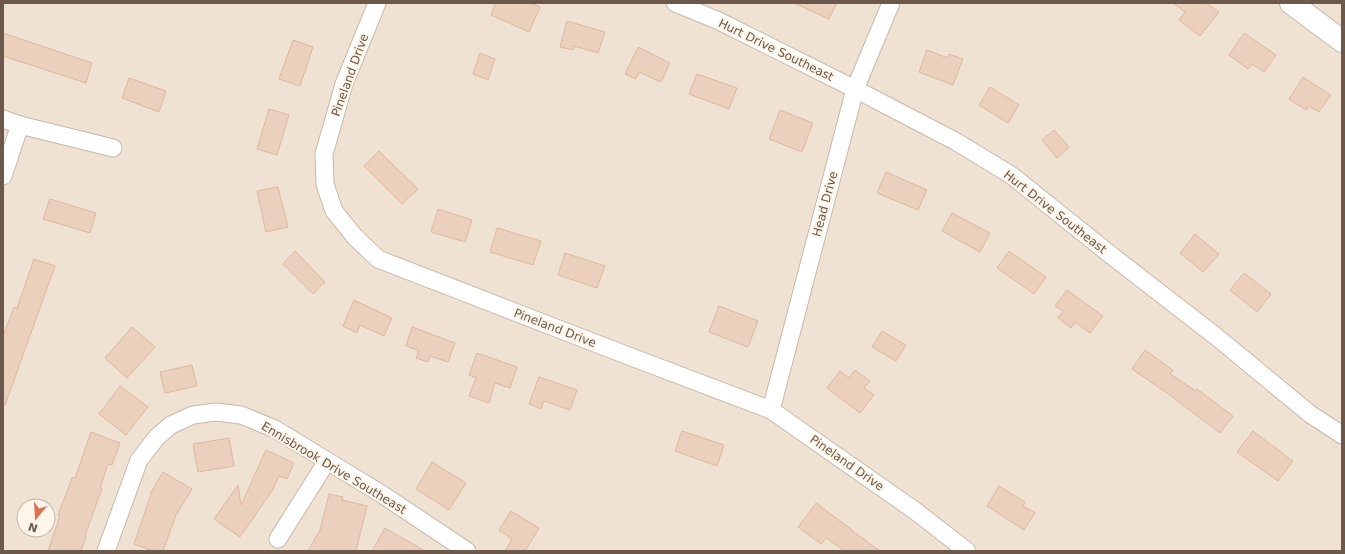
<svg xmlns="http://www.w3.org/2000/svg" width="1345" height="554" font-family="'DejaVu Sans',sans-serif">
  <rect width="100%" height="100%" fill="#f9f1e2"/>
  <!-- residential -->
  <path fill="#f0e2d2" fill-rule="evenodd" d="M 3,3 L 1342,3 L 1342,551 L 3,551 ZM 24,506 L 48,506 L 48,530 L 24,530 Z"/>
  <!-- building -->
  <g fill="#ebd0bd" stroke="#dcb89f">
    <path d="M 496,3 L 531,3 L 540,7 L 529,32 L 491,15 Z"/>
    <path d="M 794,3 L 837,3 L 829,19 Z"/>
    <path d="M 1173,3 L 1206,3 L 1219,12 L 1200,36 L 1179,20 L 1185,12 Z"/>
    <path d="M 567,21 L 605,32 L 598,53 L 574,46 L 573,50 L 560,47 Z"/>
    <path d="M 3,33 L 92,63 L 86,83 L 3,56 Z"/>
    <path d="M 1244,33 L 1276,55 L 1264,72 L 1252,64 L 1248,69 L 1229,55 Z"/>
    <path d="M 293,40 L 313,47 L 300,86 L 279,79 Z"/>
    <path d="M 638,47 L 670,63 L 661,82 L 639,72 L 636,79 L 625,74 Z"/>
    <path d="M 927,50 L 948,58 L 949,54 L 963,59 L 953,85 L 919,72 Z"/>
    <path d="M 480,53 L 495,59 L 488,80 L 473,74 Z"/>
    <path d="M 697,74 L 737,88 L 729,109 L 689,94 Z"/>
    <path d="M 1303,77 L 1331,95 L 1319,112 L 1309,106 L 1306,110 L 1289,99 Z"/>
    <path d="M 129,78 L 166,91 L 159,112 L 122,98 Z"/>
    <path d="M 990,87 L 1019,105 L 1008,123 L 979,105 Z"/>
    <path d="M 269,109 L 289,115 L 277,155 L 257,149 Z"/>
    <path d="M 780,110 L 813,123 L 802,152 L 769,139 Z"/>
    <path d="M 1054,130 L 1069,147 L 1057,158 L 1042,140 Z"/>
    <path d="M 379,151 L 418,189 L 402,204 L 364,166 Z"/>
    <path d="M 886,172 L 927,190 L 918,210 L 877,193 Z"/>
    <path d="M 278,187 L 288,227 L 266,232 L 257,191 Z"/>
    <path d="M 50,199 L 96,213 L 90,233 L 43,219 Z"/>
    <path d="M 438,209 L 472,220 L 465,242 L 431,232 Z"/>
    <path d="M 952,213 L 990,233 L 980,252 L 942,231 Z"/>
    <path d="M 497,228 L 541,241 L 533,265 L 490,252 Z"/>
    <path d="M 1195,234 L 1219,254 L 1203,272 L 1180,253 Z"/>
    <path d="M 295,251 L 325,282 L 313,294 L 283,264 Z"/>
    <path d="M 1009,251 L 1046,277 L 1034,294 L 997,268 Z"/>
    <path d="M 565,253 L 605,266 L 597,288 L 558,275 Z"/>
    <path d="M 34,259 L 55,266 L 5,405 L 3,405 L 3,336 L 14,307 L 17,308 Z"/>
    <path d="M 1244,273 L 1271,294 L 1257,312 L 1230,290 Z"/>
    <path d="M 1067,290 L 1103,316 L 1090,333 L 1075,322 L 1071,328 L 1058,318 L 1063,311 L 1055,306 Z"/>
    <path d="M 354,300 L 392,318 L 384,336 L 360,325 L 357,333 L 343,326 Z"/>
    <path d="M 719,306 L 758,321 L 748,347 L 709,332 Z"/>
    <path d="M 132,327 L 155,347 L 127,378 L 105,358 Z"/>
    <path d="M 412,327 L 455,343 L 448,362 L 430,356 L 428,362 L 416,358 L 419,351 L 406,346 Z"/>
    <path d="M 882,331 L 906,345 L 896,361 L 872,347 Z"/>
    <path d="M 1145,350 L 1173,370 L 1170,374 L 1196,391 L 1197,389 L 1233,416 L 1220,433 L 1167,393 L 1132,369 Z"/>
    <path d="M 477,353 L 517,367 L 510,388 L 495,383 L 489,403 L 469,396 L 476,378 L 469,375 Z"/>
    <path d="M 192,365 L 197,386 L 165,393 L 160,372 Z"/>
    <path d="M 855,370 L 870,381 L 864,388 L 874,395 L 860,413 L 827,388 L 840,371 L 849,378 Z"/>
    <path d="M 539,377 L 577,390 L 570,410 L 544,401 L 541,409 L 529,404 Z"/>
    <path d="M 120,386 L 148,407 L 126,435 L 99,414 Z"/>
    <path d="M 682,431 L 724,445 L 717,466 L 675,451 Z"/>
    <path d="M 1253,431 L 1293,461 L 1278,481 L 1237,452 Z"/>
    <path d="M 91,432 L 120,443 L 112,465 L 108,464 L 100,488 L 102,488 L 85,536 L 86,537 L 81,551 L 48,551 L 60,516 L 58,515 L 72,478 L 75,478 Z"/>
    <path d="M 229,438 L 234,466 L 198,472 L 193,444 Z"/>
    <path d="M 266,450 L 294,463 L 287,479 L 279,476 L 272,491 L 240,537 L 214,519 L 238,485 L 241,505 Z"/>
    <path d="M 432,462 L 466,483 L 449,510 L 416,489 Z"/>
    <path d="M 163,472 L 192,489 L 176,515 L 163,551 L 153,551 L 134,544 L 151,494 L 150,494 Z"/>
    <path d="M 999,486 L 1025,502 L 1023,506 L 1035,513 L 1024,530 L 987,506 Z"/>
    <path d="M 329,494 L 343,497 L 342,500 L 367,506 L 356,551 L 308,551 L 320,530 Z"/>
    <path d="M 816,503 L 851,529 L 850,529 L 880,551 L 845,551 L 826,538 L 821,544 L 798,527 Z"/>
    <path d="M 511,511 L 539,528 L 525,551 L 505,551 L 512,539 L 499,530 Z"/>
    <path d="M 385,528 L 425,551 L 372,551 Z"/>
  </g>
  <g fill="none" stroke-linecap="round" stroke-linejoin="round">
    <defs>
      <g id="minor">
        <path d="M 377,3 L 344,84 L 324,154 L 325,184 L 334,211 L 355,237 L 378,259 L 613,350 L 771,410 L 914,510 L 967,551"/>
        <path d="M 675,3 L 719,21 L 855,89 L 955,141 L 1011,175 L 1107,252 L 1218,338 L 1310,414 L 1342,435"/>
        <path d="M 3,119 L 20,125 L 113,148"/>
        <path d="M 3,176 L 20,125"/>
        <path d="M 771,410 L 855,89 L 891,3"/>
        <path d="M 278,539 L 327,461"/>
        <path d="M 106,551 L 139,460 L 157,437 L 171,425 L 193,415 L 216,412 L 241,415 L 275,429 L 383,495 L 467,551"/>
      </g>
      <path id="tertiary" d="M 1291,3 L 1342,41"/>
    </defs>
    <!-- minor casing -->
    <use href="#minor" stroke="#c8b8ab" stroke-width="19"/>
    <!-- tertiary casing -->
    <use href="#tertiary" stroke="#c8b8ab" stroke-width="24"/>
    <!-- minor -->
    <use href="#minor" stroke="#fff" stroke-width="17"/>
    <!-- tertiary -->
    <use href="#tertiary" stroke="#fff" stroke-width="22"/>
  </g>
  <g text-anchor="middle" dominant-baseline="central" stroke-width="4" stroke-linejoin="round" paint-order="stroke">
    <!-- street labels -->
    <g font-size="12" fill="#6d584c" stroke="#fcf5e8">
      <text transform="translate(776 50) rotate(26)">Hurt Drive Southeast</text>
      <text transform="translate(350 75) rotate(-70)">Pineland Drive</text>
      <text transform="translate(825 204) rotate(-75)">Head Drive</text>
      <text transform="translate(1055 212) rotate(38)">Hurt Drive Southeast</text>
      <text transform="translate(555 328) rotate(21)">Pineland Drive</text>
      <text transform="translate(847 463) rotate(35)">Pineland Drive</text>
      <text transform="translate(334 468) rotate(31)">Ennisbrook Drive Southeast</text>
    </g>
  </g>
  <!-- border -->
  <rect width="1345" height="554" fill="none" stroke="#6d584c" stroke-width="8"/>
  <!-- north arrow -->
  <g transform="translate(36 518) rotate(198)"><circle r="19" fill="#fcf5e8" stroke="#c3b6aa"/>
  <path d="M0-3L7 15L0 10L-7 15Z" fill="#d67454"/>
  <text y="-6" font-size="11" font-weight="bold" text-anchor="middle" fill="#6d584c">N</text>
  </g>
</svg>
